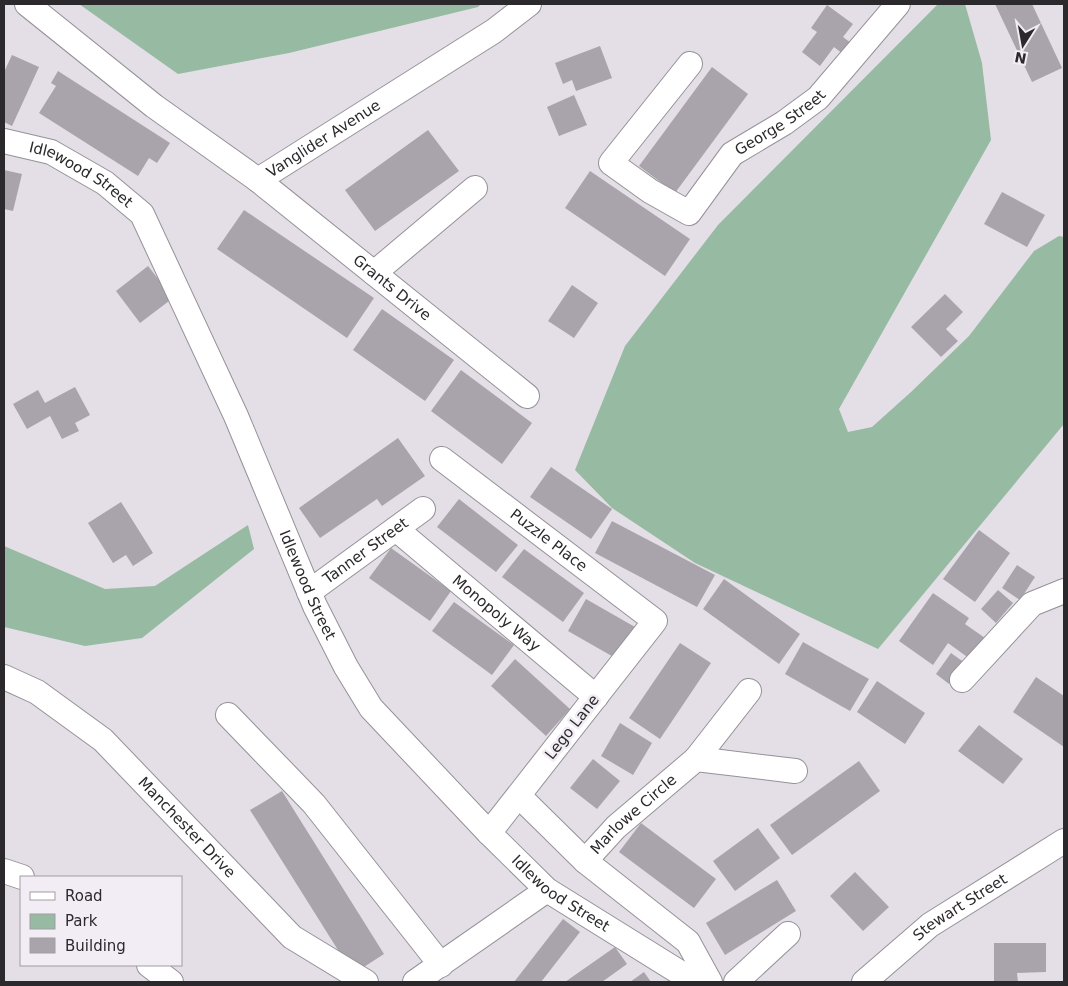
<svg xmlns="http://www.w3.org/2000/svg" width="1068" height="986" font-family="'DejaVu Sans',sans-serif">
  <rect width="100%" height="100%" fill="#e4dfe6"/>
  <!-- green -->
  <g fill="#97baa2">
    <path d="M 79,4 L 481,4 L 478,7 L 289,53 L 178,74 Z"/>
    <path d="M 938,4 L 965,4 L 982,63 L 991,140 L 839,409 L 848,432 L 872,427 L 911,392 L 969,336 L 1034,251 L 1059,236 L 1064,237 L 1064,424 L 878,649 L 695,563 L 612,508 L 575,470 L 625,346 L 718,225 Z"/>
    <path d="M 248,525 L 254,549 L 142,638 L 85,646 L 4,627 L 4,546 L 105,589 L 155,586 Z"/>
  </g>
  <!-- building -->
  <g fill="#a9a4ab">
    <path d="M 995,4 L 1032,4 L 1062,68 L 1032,82 Z"/>
    <path d="M 827,5 L 853,24 L 843,37 L 851,43 L 843,54 L 834,47 L 820,66 L 802,52 L 817,32 L 811,28 Z"/>
    <path d="M 600,46 L 612,78 L 576,91 L 572,80 L 563,84 L 555,63 Z"/>
    <path d="M 12,55 L 39,67 L 12,126 L 4,122 L 4,72 Z"/>
    <path d="M 712,67 L 748,94 L 675,193 L 639,166 Z"/>
    <path d="M 58,71 L 170,143 L 157,163 L 149,158 L 138,176 L 39,113 L 56,86 L 51,83 Z"/>
    <path d="M 574,95 L 587,125 L 559,136 L 547,107 Z"/>
    <path d="M 428,130 L 459,171 L 375,231 L 345,190 Z"/>
    <path d="M 4,170 L 22,174 L 13,211 L 4,209 Z"/>
    <path d="M 590,171 L 690,239 L 665,276 L 565,208 Z"/>
    <path d="M 1002,192 L 1045,215 L 1027,247 L 984,224 Z"/>
    <path d="M 244,210 L 374,298 L 347,338 L 217,249 Z"/>
    <path d="M 148,266 L 173,298 L 140,323 L 116,291 Z"/>
    <path d="M 572,285 L 598,303 L 574,338 L 548,321 Z"/>
    <path d="M 945,294 L 963,312 L 946,329 L 958,341 L 941,357 L 911,327 Z"/>
    <path d="M 382,309 L 454,360 L 425,401 L 353,350 Z"/>
    <path d="M 461,370 L 532,423 L 502,464 L 431,411 Z"/>
    <path d="M 75,387 L 90,415 L 75,423 L 79,431 L 62,439 L 50,416 L 27,429 L 13,404 L 38,390 L 45,403 Z"/>
    <path d="M 398,438 L 425,476 L 382,506 L 377,499 L 320,538 L 299,508 Z"/>
    <path d="M 551,467 L 612,509 L 591,539 L 530,497 Z"/>
    <path d="M 459,499 L 518,545 L 496,572 L 437,527 Z"/>
    <path d="M 121,502 L 153,553 L 133,566 L 126,555 L 113,563 L 88,523 Z"/>
    <path d="M 612,521 L 715,575 L 697,607 L 595,553 Z"/>
    <path d="M 979,530 L 1010,553 L 975,602 L 943,579 Z"/>
    <path d="M 391,548 L 451,591 L 430,621 L 369,578 Z"/>
    <path d="M 524,549 L 584,593 L 563,622 L 502,577 Z"/>
    <path d="M 1017,565 L 1035,577 L 1020,600 L 1002,588 Z"/>
    <path d="M 724,579 L 800,634 L 779,664 L 703,609 Z"/>
    <path d="M 998,590 L 1013,603 L 996,623 L 981,609 Z"/>
    <path d="M 933,593 L 969,618 L 965,624 L 985,638 L 970,659 L 948,643 L 933,665 L 899,641 Z"/>
    <path d="M 586,599 L 635,627 L 617,659 L 568,631 Z"/>
    <path d="M 454,602 L 514,645 L 492,675 L 432,631 Z"/>
    <path d="M 803,642 L 869,679 L 850,711 L 785,674 Z"/>
    <path d="M 680,643 L 711,663 L 660,739 L 629,718 Z"/>
    <path d="M 951,653 L 965,663 L 949,684 L 936,674 Z"/>
    <path d="M 515,659 L 570,709 L 546,736 L 491,686 Z"/>
    <path d="M 1036,677 L 1064,696 L 1064,747 L 1013,712 Z"/>
    <path d="M 877,681 L 925,713 L 905,744 L 857,712 Z"/>
    <path d="M 620,723 L 652,743 L 633,775 L 601,756 Z"/>
    <path d="M 979,725 L 1023,759 L 1003,784 L 958,751 Z"/>
    <path d="M 593,759 L 620,781 L 597,809 L 570,788 Z"/>
    <path d="M 859,761 L 880,791 L 792,855 L 770,825 Z"/>
    <path d="M 282,791 L 384,954 L 353,974 L 250,810 Z"/>
    <path d="M 641,823 L 716,879 L 694,908 L 619,852 Z"/>
    <path d="M 758,828 L 780,858 L 735,891 L 713,861 Z"/>
    <path d="M 855,872 L 889,907 L 863,931 L 830,896 Z"/>
    <path d="M 777,880 L 796,911 L 725,955 L 706,923 Z"/>
    <path d="M 563,919 L 580,932 L 541,982 L 514,982 Z"/>
    <path d="M 994,943 L 1046,943 L 1046,972 L 1017,973 L 1018,982 L 994,982 Z"/>
    <path d="M 615,947 L 627,964 L 602,982 L 565,982 Z"/>
    <path d="M 644,972 L 651,982 L 630,982 Z"/>
  </g>
  <g fill="none" stroke-linecap="round" stroke-linejoin="round">
    <defs>
      <g id="minor">
        <path id="s1" d="M 27,4 L 154,106 L 258,180 L 494,31 L 529,4"/>
        <path id="s2" d="M 690,64 L 611,163 L 650,191 L 689,213 L 732,154 L 784,123 L 818,98 L 898,4"/>
        <path id="s3" d="M 4,141 L 51,152 L 105,183 L 142,214 L 236,416 L 315,606 L 346,667 L 371,708 L 489,833 L 547,890 L 695,982"/>
        <path id="s4" d="M 258,180 L 527,396"/>
        <path d="M 374,273 L 475,188"/>
        <path id="s5" d="M 442,459 L 655,621 L 489,833"/>
        <path id="s6" d="M 396,529 L 596,697"/>
        <path id="s7" d="M 309,592 L 423,509"/>
        <path id="s8" d="M 4,677 L 37,692 L 103,740 L 292,937 L 366,982"/>
        <path d="M 962,680 L 1032,604 L 1064,591"/>
        <path d="M 228,715 L 314,804 L 441,965"/>
        <path d="M 696,759 L 749,691"/>
        <path d="M 519,796 L 585,861"/>
        <path d="M 4,871 L 22,877"/>
        <path d="M 149,965 L 171,982"/>
        <path d="M 415,982 L 547,890"/>
        <path id="s9" d="M 710,982 L 688,942 L 585,861 L 616,827 L 696,759 L 795,771"/>
        <path d="M 736,982 L 788,934"/>
        <path id="s10" d="M 864,982 L 930,925 L 1064,841"/>
      </g>
    </defs>
    <!-- minor casing -->
    <use href="#minor" stroke="#969198" stroke-width="26"/>
    <!-- minor -->
    <use href="#minor" stroke="#fff" stroke-width="24"/>
  </g>
  <g text-anchor="middle" dominant-baseline="central" stroke-width="5" stroke-linejoin="round" paint-order="stroke">
    <!-- street labels -->
    <g font-size="15" fill="#2b292c" stroke="#f2ecf4">
      <text stroke="none"><textPath href="#s2" startOffset="350">George Street</textPath></text>
      <text stroke="none"><textPath href="#s1" startOffset="368">Vanglider Avenue</textPath></text>
      <text stroke="none"><textPath href="#s3" startOffset="85">Idlewood Street</textPath></text>
      <text stroke="none"><textPath href="#s4" startOffset="172">Grants Drive</textPath></text>
      <text stroke="none"><textPath href="#s5" startOffset="134">Puzzle Place</textPath></text>
      <text stroke="none"><textPath href="#s7" startOffset="70">Tanner Street</textPath></text>
      <text stroke="none"><textPath href="#s3" startOffset="565">Idlewood Street</textPath></text>
      <text stroke="none"><textPath href="#s6" startOffset="131">Monopoly Way</textPath></text>
      <text transform="translate(572 727) rotate(-52)">Lego Lane</text>
      <text stroke="none"><textPath href="#s9" startOffset="244">Marlowe Circle</textPath></text>
      <text stroke="none"><textPath href="#s8" startOffset="239">Manchester Drive</textPath></text>
      <text stroke="none"><textPath href="#s3" startOffset="970">Idlewood Street</textPath></text>
      <text stroke="none"><textPath href="#s10" startOffset="122">Stewart Street</textPath></text>
    </g>
  </g>
  <!-- border -->
  <rect width="1068" height="986" fill="none" stroke="#2b292c" stroke-width="10"/>
  <!-- legend -->
  <rect x="20" y="876" width="162" height="90" fill="#f2ecf4" stroke="#a29ea4"/>
  <rect x="30" y="892" width="25" height="8" fill="#ffffff" stroke="#a29ea4"/>
  <text x="65" y="901" font-size="15" fill="#2b292c">Road</text>
  <rect x="30" y="914" width="25" height="15" fill="#97baa2" stroke="#a29ea4"/>
  <text x="65" y="926" font-size="15" fill="#2b292c">Park</text>
  <rect x="30" y="938" width="25" height="15" fill="#a9a4ab" stroke="#a29ea4"/>
  <text x="65" y="951" font-size="15" fill="#2b292c">Building</text>
  <!-- north arrow -->
  <g transform="translate(1023 45) rotate(191)" stroke="#f2ecf4" stroke-width="4" paint-order="stroke">
  <path d="M0-4L9 19L0 12L-9 19Z" fill="#2b292c"/>
  <text y="-8" font-size="14" font-weight="bold" text-anchor="middle" fill="#2b292c">N</text>
  </g>
</svg>
